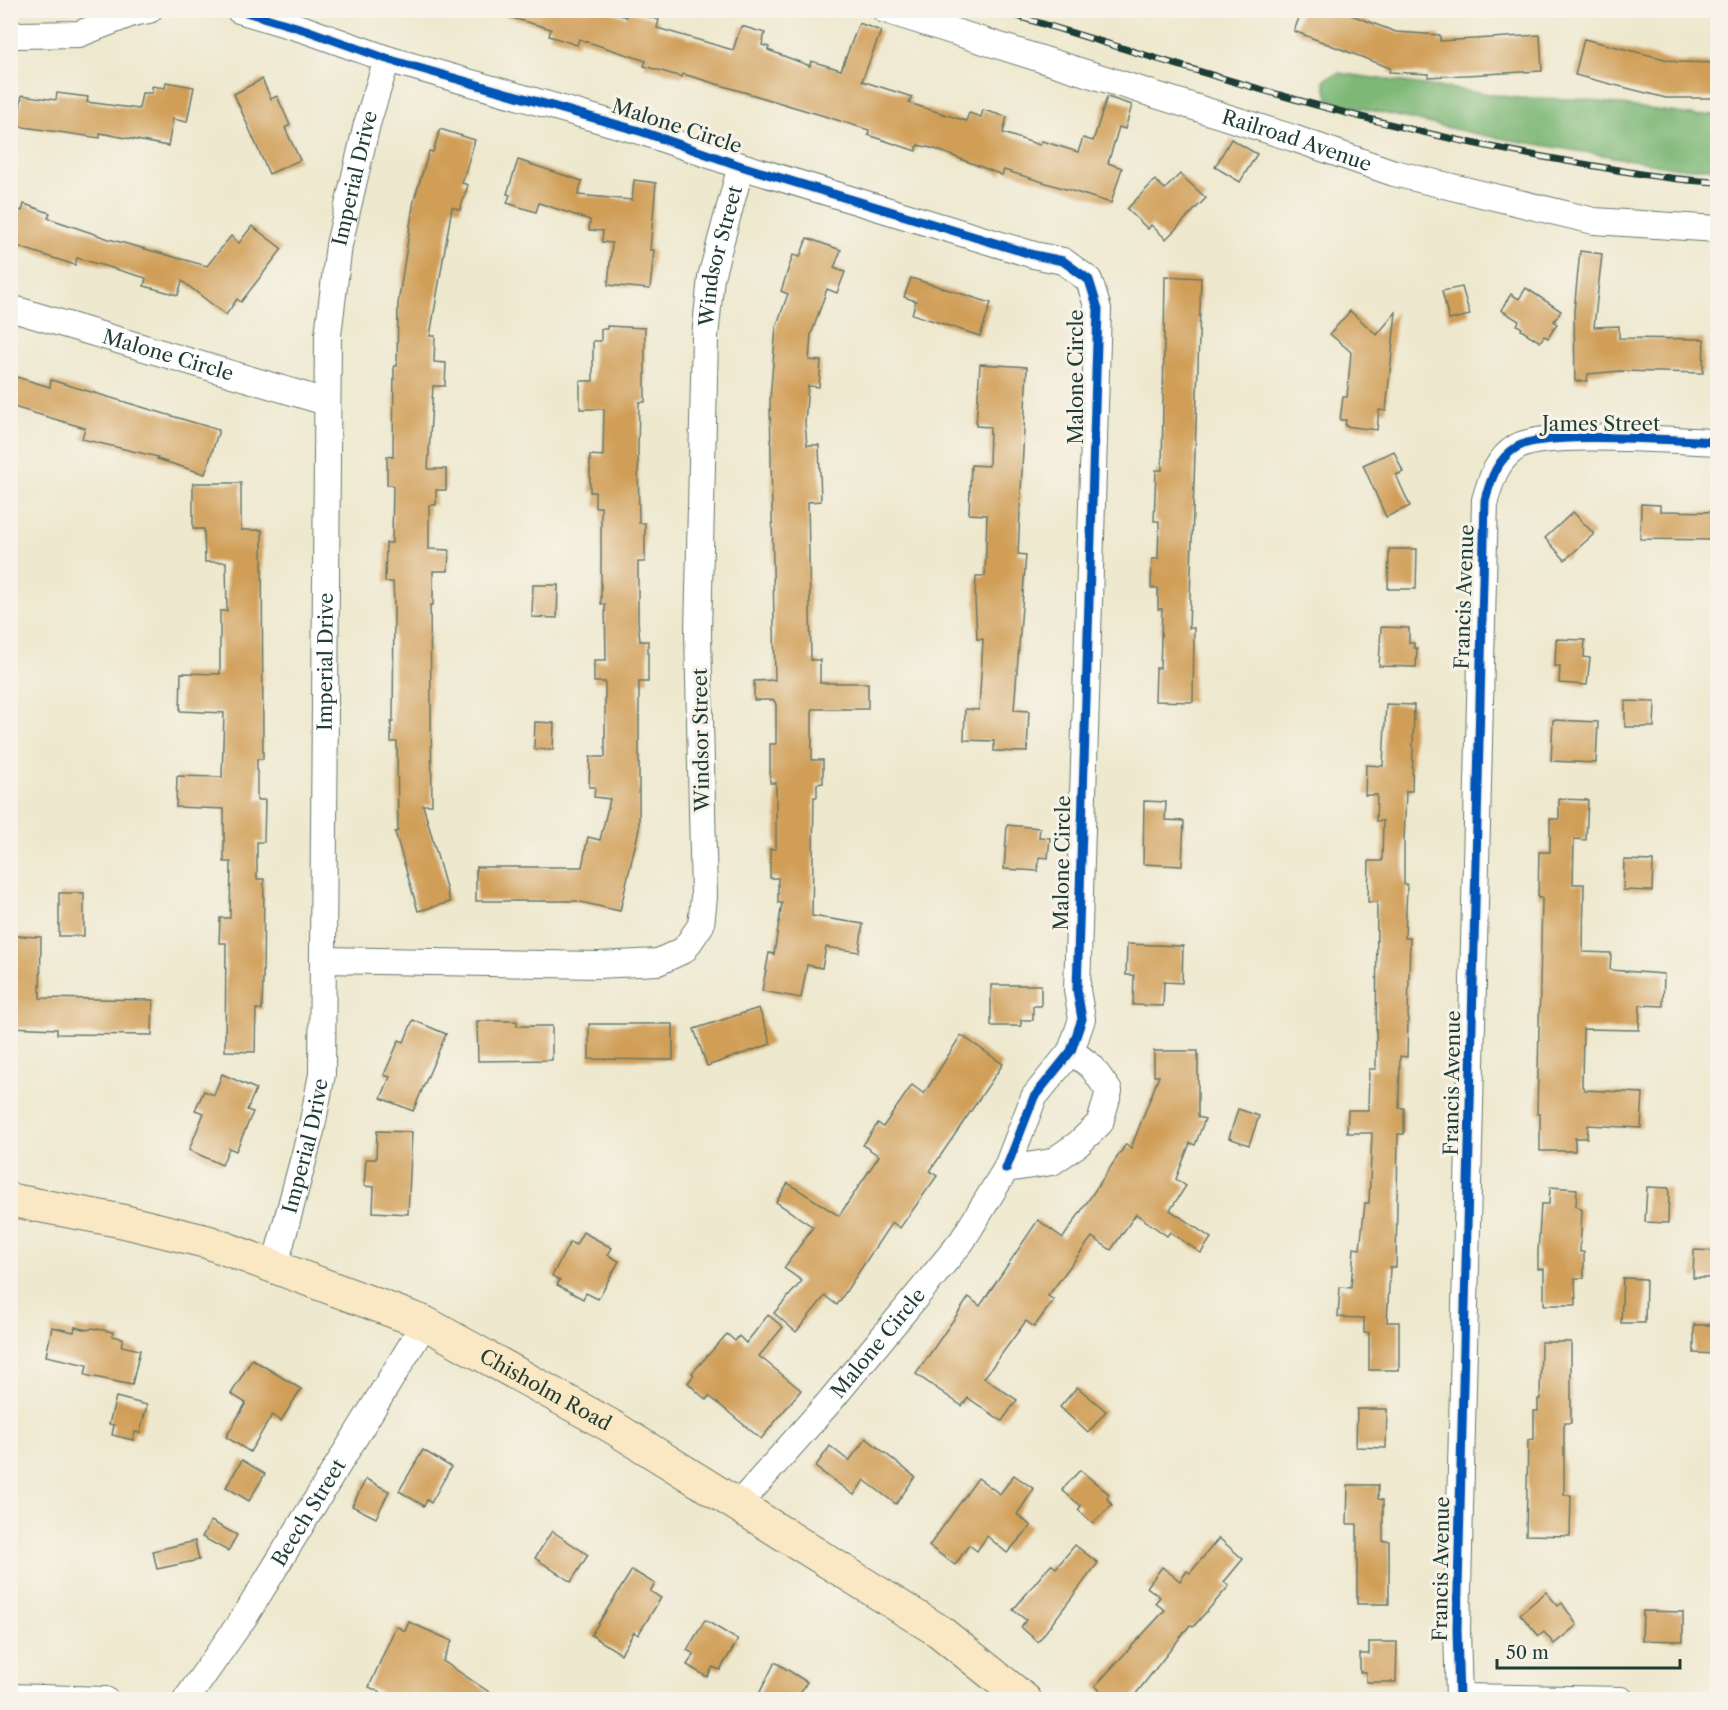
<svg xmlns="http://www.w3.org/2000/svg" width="1728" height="1710" font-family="'Libre Caslon Text',serif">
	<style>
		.forest { fill: #7eb877; stroke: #4e7a56; stroke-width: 1.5 }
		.building { fill: #d09e56 }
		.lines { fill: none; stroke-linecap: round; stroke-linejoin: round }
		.minor-casing { stroke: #67796a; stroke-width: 28 }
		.secondary-casing { stroke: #67796a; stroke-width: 35 }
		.minor { stroke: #fff; stroke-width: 26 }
		.secondary { stroke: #fae7c3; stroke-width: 33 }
		.rail-casing { stroke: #1f3d34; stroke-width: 7 }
		.rail { stroke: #f7f3e8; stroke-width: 4.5; stroke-dasharray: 14; stroke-linecap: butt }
		.cycleway-casing { stroke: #f7f3e8; stroke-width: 13 }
		.cycleway { stroke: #0057b8; stroke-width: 9 }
		.labels { text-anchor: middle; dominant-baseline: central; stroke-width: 6; stroke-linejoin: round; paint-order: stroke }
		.street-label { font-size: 20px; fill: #1f3d34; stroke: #f7f3e8 }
	</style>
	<rect width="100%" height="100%" fill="#f7f3e8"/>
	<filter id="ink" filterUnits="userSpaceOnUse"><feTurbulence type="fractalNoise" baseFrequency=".0167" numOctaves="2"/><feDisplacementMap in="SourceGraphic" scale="12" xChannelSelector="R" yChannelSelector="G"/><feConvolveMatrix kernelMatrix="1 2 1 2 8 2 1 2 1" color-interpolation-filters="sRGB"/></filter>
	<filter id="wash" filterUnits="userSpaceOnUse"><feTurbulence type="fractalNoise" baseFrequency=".008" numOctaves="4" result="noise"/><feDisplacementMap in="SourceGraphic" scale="24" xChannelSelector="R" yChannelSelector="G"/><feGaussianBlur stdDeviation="1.35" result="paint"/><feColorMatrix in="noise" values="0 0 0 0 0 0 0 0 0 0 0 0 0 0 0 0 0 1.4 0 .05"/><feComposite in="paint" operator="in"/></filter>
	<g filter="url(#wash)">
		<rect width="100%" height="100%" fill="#eee8ce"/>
		<!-- forest -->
		<polygon class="forest" points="1338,73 1518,98 1581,99 1698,116 1717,114 1717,168 1680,168 1481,135 1343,104 1328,98 1324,80"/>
		<g id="blocks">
			<!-- building -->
			<g class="building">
				<polygon points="506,10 606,10 626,17 628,11 659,20 657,28 733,50 741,26 765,33 762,45 769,47 768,50 810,66 811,61 841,70 859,23 881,31 862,81 912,97 909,103 966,121 969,113 981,117 983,110 1007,117 1003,133 1040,145 1042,141 1078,152 1083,138 1093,141 1107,97 1132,105 1125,129 1119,127 1108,163 1122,168 1111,203 1004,170 1002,175 935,149 918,145 916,151 868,135 869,130 821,115 683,74 682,77 644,66 646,61 579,39 577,45 549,36 551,29 505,16"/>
				<polygon points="1302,10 1338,10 1396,32 1440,35 1440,41 1540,35 1542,71 1428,77 1429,74 1389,72 1390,68 1294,31"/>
				<polygon points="1584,39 1677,62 1718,63 1718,98 1666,98 1575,75"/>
				<polygon points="262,79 271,99 277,96 290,125 285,128 300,160 269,174 234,94"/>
				<polygon points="166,82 194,87 187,122 173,119 168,146 100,133 100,138 17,126 22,95 56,100 57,93 88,97 87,102 139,109 142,93 152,93 152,86 165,88"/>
				<polygon points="440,129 475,140 462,183 468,185 460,210 452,207 430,336 435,336 434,362 446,363 445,386 433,386 428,469 446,469 446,490 436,490 436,505 429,505 429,549 449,550 448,571 433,571 433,605 430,605 432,805 423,805 450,902 418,911 395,832 398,831 397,742 391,742 391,722 393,722 394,604 393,582 385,582 386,543 392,543 393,485 387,485 387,456 393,457 394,366 397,366 398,304 414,200 429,151 433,152"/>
				<polygon points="1231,139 1257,154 1240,182 1215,167"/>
				<polygon points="518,160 582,181 578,195 632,200 634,180 656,183 650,250 654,250 650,289 608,285 612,243 602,242 603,231 589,230 590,220 539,203 536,212 507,203 510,195 507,194"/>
				<polygon points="1180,174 1206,198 1166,239 1151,225 1148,229 1127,209 1155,180 1165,189"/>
				<polygon points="24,204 50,213 48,218 109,239 207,266 231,236 239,243 252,226 282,249 241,302 237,299 226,315 182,281 178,295 144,286 146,278 77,258 75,265 10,244 10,207 22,211"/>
				<polygon points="807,238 841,250 834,268 845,272 837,293 827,289 811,335 809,360 821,361 819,387 808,386 805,423 807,445 819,445 821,501 808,502 811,660 820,660 820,683 868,683 868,709 812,709 812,760 823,760 823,783 817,784 817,797 814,797 812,916 863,924 859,952 826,947 822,968 807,965 801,998 762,991 769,953 774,954 782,903 778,903 778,878 770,878 770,849 776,849 776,783 770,783 770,744 776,744 776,705 774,700 754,700 754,681 775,680 770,399 776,327 788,294 781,291 793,255 800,257"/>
				<polygon points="1580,251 1602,254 1594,327 1619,326 1619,338 1704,339 1703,373 1620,371 1588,374 1587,381 1575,381 1574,311"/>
				<polygon points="1165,276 1201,278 1189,628 1194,628 1193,702 1155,701 1156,668 1160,668 1162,609 1158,609 1158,588 1151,588 1152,559 1158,559 1159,521 1154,521 1156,470 1162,470"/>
				<polygon points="911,278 991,303 980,336 912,314 916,301 904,297"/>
				<polygon points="1462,287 1470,315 1449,320 1442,291"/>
				<polygon points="1526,288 1561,311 1554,321 1557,324 1548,338 1544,336 1540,342 1521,330 1522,328 1517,325 1519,321 1501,310 1511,294 1519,299"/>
				<polygon points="1350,311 1377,335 1396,312 1386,411 1379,410 1377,430 1345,426 1346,420 1340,420 1343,397 1347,397 1351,352 1330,334"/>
				<polygon points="607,326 645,328 645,402 639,402 638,450 639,523 645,523 645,562 638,562 638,621 640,641 648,641 648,682 639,682 639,829 620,911 576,901 476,901 476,867 582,867 588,837 600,840 610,799 594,797 595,787 589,787 590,757 605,757 605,682 594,682 594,660 606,660 605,604 601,604 601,507 595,507 595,492 590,492 590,455 603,456 604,409 580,409 580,381 593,381 593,341 601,341 601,329 607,329"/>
				<polygon points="980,364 1027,367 1018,554 1026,555 1014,710 1029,711 1027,752 994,751 994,741 964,740 965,709 979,710 983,639 977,639 975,598 976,576 985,576 987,515 969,514 971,465 989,466 990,427 976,426"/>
				<polygon points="10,375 50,387 51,380 219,430 205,474 157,459 158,457 82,439 85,428 10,406"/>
				<polygon points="1394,451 1403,472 1396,475 1410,506 1386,517 1363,465"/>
				<polygon points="193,483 241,483 241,530 262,530 263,759 257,759 257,800 265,800 264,842 257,842 257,879 264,879 263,979 262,1010 256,1009 255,1052 225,1051 226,943 219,943 220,918 230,918 231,862 224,862 224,809 176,807 177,776 222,777 224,713 180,711 181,673 220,674 220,611 227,611 226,562 205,562 204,529 193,529"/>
				<polygon points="1641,504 1660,505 1660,511 1718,512 1718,540 1640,539"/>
				<polygon points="1573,512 1594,534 1565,560 1545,538"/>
				<polygon points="1389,549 1417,549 1416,589 1388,589"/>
				<polygon points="533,585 558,585 557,618 532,617"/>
				<polygon points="1381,627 1409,628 1409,643 1414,643 1414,648 1417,648 1416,667 1379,666"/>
				<polygon points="1556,639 1585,640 1584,657 1590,658 1587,685 1559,683 1560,666 1555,666"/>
				<polygon points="1625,701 1655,702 1654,727 1625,727"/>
				<polygon points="1386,704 1414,705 1412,791 1406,791 1404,840 1404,884 1407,884 1405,938 1410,938 1407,1057 1400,1056 1399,1108 1404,1108 1404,1134 1398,1134 1396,1267 1390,1267 1387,1322 1399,1322 1399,1370 1369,1370 1369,1333 1364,1333 1364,1318 1338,1317 1340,1287 1351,1288 1354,1248 1360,1249 1365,1203 1369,1203 1372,1133 1347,1133 1348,1110 1368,1110 1369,1069 1376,1069 1377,902 1368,902 1369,861 1382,861 1383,821 1376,821 1377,795 1365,795 1366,765 1383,766"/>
				<polygon points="1553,720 1598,722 1596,763 1551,761"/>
				<polygon points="535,722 554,723 553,750 534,749"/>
				<polygon points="1559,799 1588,800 1586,840 1574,839 1573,884 1584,884 1583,952 1611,953 1610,970 1664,974 1663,1006 1640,1005 1639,1030 1583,1029 1582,1086 1585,1090 1643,1093 1641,1128 1588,1125 1587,1138 1575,1138 1575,1151 1540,1151 1540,1114 1537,1114 1542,898 1538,898 1539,852 1550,852 1550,819 1559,819"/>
				<polygon points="1144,801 1166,802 1165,820 1184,821 1182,866 1143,864"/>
				<polygon points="1007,825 1040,828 1039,837 1050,838 1048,858 1039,857 1038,871 1004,869"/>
				<polygon points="1624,860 1653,861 1652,891 1623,890"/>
				<rect x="59" y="893" width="25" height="43"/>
				<polygon points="15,936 41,937 40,998 153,1000 152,1035 57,1034 57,1029 10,1027 10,982 14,982"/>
				<polygon points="1127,944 1183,946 1182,983 1164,982 1163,1006 1133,1005 1134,975 1126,975"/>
				<polygon points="991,985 1041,985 1041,1006 1033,1006 1033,1020 1021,1020 1021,1026 991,1026"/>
				<polygon points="759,1008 771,1044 707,1066 694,1029"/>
				<polygon points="413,1020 446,1034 413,1111 381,1098 390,1077 384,1075 399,1040 404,1042"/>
				<polygon points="477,1021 517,1021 517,1026 552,1026 552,1060 478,1061"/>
				<polygon points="589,1024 673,1024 673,1060 589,1059"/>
				<polygon points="961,1035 1003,1064 930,1171 937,1176 900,1228 892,1222 837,1305 825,1296 796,1332 774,1313 802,1281 784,1268 813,1227 776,1202 788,1183 839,1216 879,1156 863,1145 878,1123 883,1127 912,1085 924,1094"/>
				<polygon points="1154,1051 1198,1051 1198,1117 1205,1119 1195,1145 1190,1143 1176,1179 1186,1186 1170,1210 1211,1238 1201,1253 1170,1232 1167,1236 1136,1214 1111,1250 1092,1237 1048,1296 1054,1300 1034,1327 1026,1321 984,1378 1017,1400 1002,1421 968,1398 962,1406 916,1374 969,1297 980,1306 1038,1220 1063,1238 1126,1144 1131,1148 1159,1076 1154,1076"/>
				<polygon points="222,1074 256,1089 247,1110 253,1112 236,1151 229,1148 222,1165 189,1150 204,1113 195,1110 204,1091 214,1095"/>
				<polygon points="1238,1109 1259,1116 1249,1145 1229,1138"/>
				<polygon points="377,1131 412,1132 408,1214 373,1212 374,1187 364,1186 366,1159 376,1159"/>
				<polygon points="1550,1187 1577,1189 1576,1206 1582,1210 1580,1252 1584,1252 1584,1278 1575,1278 1576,1305 1544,1305 1544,1269 1538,1269 1538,1252 1541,1204 1549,1204"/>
				<polygon points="1647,1187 1669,1188 1668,1223 1645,1222"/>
				<polygon points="583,1232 612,1248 608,1255 619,1261 598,1299 586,1293 583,1299 557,1285 560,1280 552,1276 570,1242 576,1245"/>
				<polygon points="1694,1250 1718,1251 1718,1278 1693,1278"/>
				<polygon points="1623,1278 1646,1279 1645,1323 1621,1323"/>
				<polygon points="768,1315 783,1327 759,1356 801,1390 761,1439 709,1396 706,1400 688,1383 694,1375 692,1373 727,1334 735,1341 739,1336 746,1343"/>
				<polygon points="1694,1325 1718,1325 1718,1354 1694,1353"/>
				<polygon points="52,1327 74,1332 75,1327 88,1330 92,1328 113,1332 112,1336 123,1338 121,1346 140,1350 132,1385 85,1375 87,1365 46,1356"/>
				<polygon points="1541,1342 1571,1342 1571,1423 1564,1423 1564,1495 1571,1495 1570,1536 1526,1535 1528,1440 1534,1439 1534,1411 1538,1411 1538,1399 1540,1399"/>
				<polygon points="252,1359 301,1389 281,1421 272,1415 250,1452 226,1437 246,1403 231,1394"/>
				<polygon points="1077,1387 1106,1411 1088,1433 1060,1407"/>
				<polygon points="116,1397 147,1405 140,1433 135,1432 133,1440 112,1435 114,1425 109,1424"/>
				<polygon points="1357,1409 1387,1409 1386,1448 1356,1447"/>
				<polygon points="866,1438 915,1477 896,1504 864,1480 854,1495 815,1467 830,1446 849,1461"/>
				<polygon points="423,1450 451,1467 431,1503 427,1500 424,1506 399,1491"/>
				<polygon points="242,1460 265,1474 249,1501 226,1487"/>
				<polygon points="1080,1470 1109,1494 1107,1498 1112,1505 1093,1523 1078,1510 1081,1506 1062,1490"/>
				<polygon points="1014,1475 1034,1489 1017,1514 1031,1526 1007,1553 987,1536 977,1551 969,1545 955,1565 929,1546 978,1478 1000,1494"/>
				<polygon points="366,1479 389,1491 376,1518 352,1506"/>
				<polygon points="1348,1485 1378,1485 1378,1499 1383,1500 1383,1541 1389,1541 1389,1604 1357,1604 1357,1524 1347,1524"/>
				<polygon points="211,1521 237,1535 228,1551 202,1537"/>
				<polygon points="552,1531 588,1555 571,1582 535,1558"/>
				<polygon points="1219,1538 1243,1559 1224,1582 1229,1586 1193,1627 1190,1625 1131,1700 1110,1700 1095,1686 1165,1610 1155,1603 1160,1597 1147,1587 1162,1567 1180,1581 1187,1571 1190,1573"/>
				<polygon points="195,1541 199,1560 157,1569 153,1551"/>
				<polygon points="1075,1545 1098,1563 1038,1642 1021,1627 1026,1620 1013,1610 1051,1564 1056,1568"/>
				<polygon points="632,1570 655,1584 650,1591 661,1598 638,1635 634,1632 621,1654 591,1635"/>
				<polygon points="1546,1592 1558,1606 1562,1603 1577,1625 1554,1644 1544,1632 1539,1636 1520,1614"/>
				<polygon points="1643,1611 1683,1612 1683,1641 1642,1640"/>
				<polygon points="705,1620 738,1640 720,1670 713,1667 707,1677 687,1665 694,1654 687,1650"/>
				<polygon points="409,1622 452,1641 443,1661 501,1700 396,1700 369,1687 396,1626 405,1631"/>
				<polygon points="1369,1642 1397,1642 1396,1682 1366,1682 1366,1672 1360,1672 1360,1654 1369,1654"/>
				<polygon points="775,1662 807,1682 796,1700 756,1700"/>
			</g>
		</g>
	</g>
	<g filter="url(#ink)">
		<use href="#blocks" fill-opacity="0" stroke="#67796a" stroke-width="1.5"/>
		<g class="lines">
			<defs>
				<g id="minor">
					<polyline points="239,10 306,30 387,59 643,132 741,166 1034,255 1063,261 1089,280 1098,309 1077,990 1082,1019 1071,1051 1034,1097 1006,1169"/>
					<path id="s1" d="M885,10L1293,138L1394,173L1594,221L1718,229"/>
					<polyline points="10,33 18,35 79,34 133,13 149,10"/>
					<path id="s2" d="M10,308L326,402"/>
					<path id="s3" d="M323,960L598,965L658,962L684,950L701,925L704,897L698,633L705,337L711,277L741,166"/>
					<path id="s4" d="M275,1265L311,1131L322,1074L328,335L339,245L367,124L387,59"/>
					<path id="s5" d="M738,1505L831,1400L962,1241L1006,1169L1052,1162L1078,1144L1100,1123L1109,1091L1092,1067L1071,1051"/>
					<polyline points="10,1697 105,1700"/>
					<polyline points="1459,1697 1621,1700"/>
					<path id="s6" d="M186,1700L247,1613L425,1323"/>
					<path d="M1459,1700L1457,1629L1485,500C1491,479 1497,459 1517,447C1545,430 1678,441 1718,442"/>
				</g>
				<g id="secondary">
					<path id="s7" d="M10,1200L122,1221L208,1242L425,1323L611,1426L939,1631L1025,1700"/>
				</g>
			</defs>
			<!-- minor casing -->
			<use href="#minor" class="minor-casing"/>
			<!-- secondary casing -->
			<use href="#secondary" class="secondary-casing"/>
			<!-- minor -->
			<use href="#minor" class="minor"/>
			<!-- secondary -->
			<use href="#secondary" class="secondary"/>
			<defs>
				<path id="rail" d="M997,10C1183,66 1368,128 1561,160C1613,169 1665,180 1718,182"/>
			</defs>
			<!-- rail casing -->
			<use href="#rail" class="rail-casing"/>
			<!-- rail -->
			<use href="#rail" class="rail"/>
			<defs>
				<g id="cycleway">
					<polyline points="239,10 306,30 387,59 643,132 741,166 1034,255 1063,261 1089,280 1098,309 1077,990 1082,1019 1071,1051 1034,1097 1006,1169"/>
					<path d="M1459,1700L1457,1629L1485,500C1491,479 1497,459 1517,447C1545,430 1678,441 1718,442"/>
				</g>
			</defs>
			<!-- cycleway casing -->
			<use href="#cycleway" class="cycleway-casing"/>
			<!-- cycleway -->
			<use href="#cycleway" class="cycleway"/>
		</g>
	</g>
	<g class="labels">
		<!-- street labels -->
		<g class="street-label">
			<text transform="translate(677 126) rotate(18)">Malone Circle</text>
			<text stroke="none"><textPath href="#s1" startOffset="432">Railroad Avenue</textPath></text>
			<text stroke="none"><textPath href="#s4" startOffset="1095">Imperial Drive</textPath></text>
			<text stroke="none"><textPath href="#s3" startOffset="1065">Windsor Street</textPath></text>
			<text stroke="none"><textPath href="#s2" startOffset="165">Malone Circle</textPath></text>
			<text transform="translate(1076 377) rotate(-90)">Malone Circle</text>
			<text x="1601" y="424">James Street</text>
			<text transform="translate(1464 597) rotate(-88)">Francis Avenue</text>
			<text stroke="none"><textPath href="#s4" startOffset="609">Imperial Drive</textPath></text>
			<text transform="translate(701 740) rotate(-91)">Windsor Street</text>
			<text transform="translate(1062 863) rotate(-89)">Malone Circle</text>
			<text transform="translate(1452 1083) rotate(-89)">Francis Avenue</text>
			<text stroke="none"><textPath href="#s4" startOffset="123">Imperial Drive</textPath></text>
			<text stroke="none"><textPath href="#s5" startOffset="214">Malone Circle</textPath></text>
			<text stroke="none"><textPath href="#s7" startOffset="572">Chisholm Road</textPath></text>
			<text stroke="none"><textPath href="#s6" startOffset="224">Beech Street</textPath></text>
			<text transform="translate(1441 1569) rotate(-89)">Francis Avenue</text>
		</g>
	</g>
	<!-- margin -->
	<rect width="1728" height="1710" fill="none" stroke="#f7f3e8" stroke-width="36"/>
	<!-- scale -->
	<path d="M1497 1659v9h183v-9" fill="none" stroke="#1f3d34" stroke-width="3"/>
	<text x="1506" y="1659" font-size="18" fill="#1f3d34" stroke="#f7f3e8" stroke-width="4.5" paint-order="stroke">50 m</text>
</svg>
